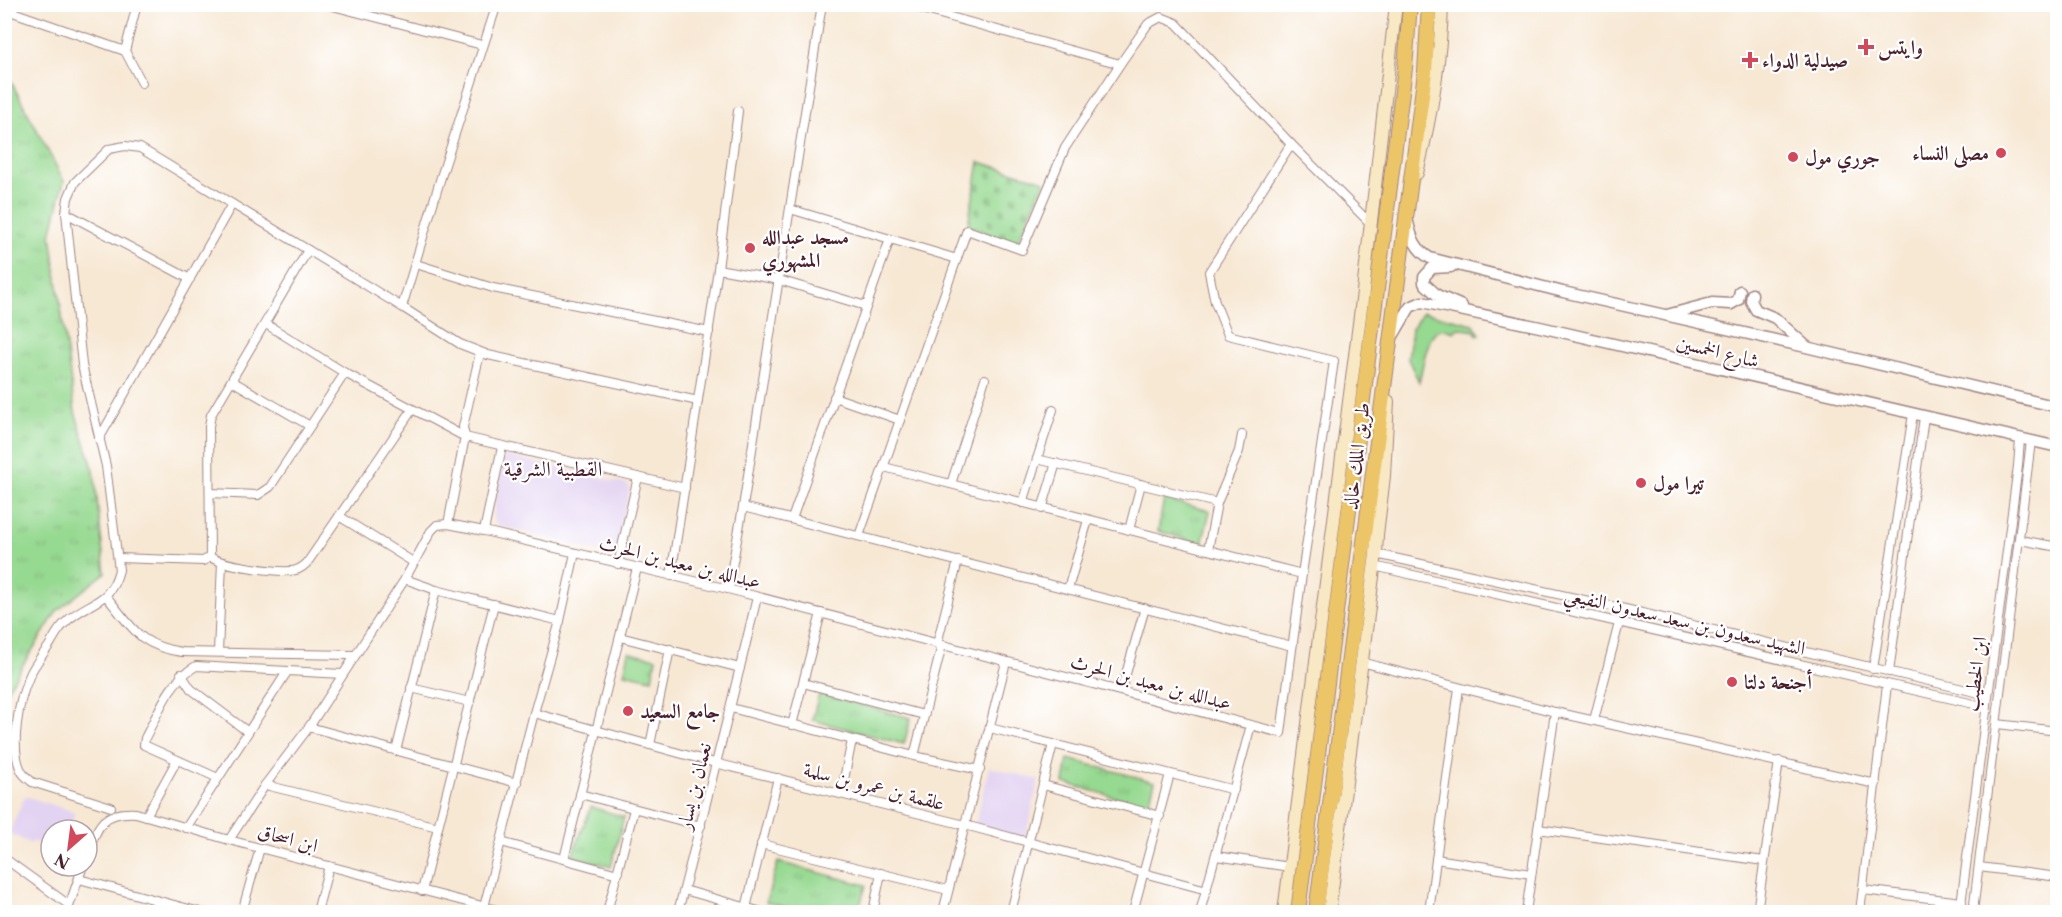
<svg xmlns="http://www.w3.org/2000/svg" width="2062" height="917" font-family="'Libre Caslon Text',Amiri,serif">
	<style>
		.built { fill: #e3d3f2 }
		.green { fill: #96d991; stroke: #707c5e; stroke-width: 1.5 }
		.cemetery { fill: url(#cemetery-stones); stroke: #707c5e; stroke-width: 1.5 }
		.park { fill: url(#park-tufts); stroke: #707c5e; stroke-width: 1.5 }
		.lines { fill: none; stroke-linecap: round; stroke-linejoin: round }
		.minor-casing { stroke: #a08480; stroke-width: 10 }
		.tertiary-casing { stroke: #a08480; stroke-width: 13 }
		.secondary-casing { stroke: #a08480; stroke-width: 14 }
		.primary-casing { stroke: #a08480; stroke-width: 16 }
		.minor { stroke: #fff; stroke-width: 8 }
		.tertiary { stroke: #fff; stroke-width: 10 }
		.secondary { stroke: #f8e8c3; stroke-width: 12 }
		.primary { stroke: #edc569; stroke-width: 14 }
		.poi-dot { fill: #d1495b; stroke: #fff; stroke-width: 2 }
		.labels { text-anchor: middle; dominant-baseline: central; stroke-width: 4.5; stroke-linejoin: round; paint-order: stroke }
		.poi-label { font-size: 20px; font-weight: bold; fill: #4a1f2b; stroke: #fff; text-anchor: start }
		.street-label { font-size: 20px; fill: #4a1f2b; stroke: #fff }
		.neighbourhood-label { font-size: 21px; fill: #4a1f2b; stroke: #fff }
	</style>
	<defs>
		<pattern id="cemetery-stones" width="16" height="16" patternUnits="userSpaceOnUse" patternTransform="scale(1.5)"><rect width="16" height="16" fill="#96d991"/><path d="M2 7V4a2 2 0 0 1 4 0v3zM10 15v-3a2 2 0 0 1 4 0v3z" fill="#83ba7d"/></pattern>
		<pattern id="park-tufts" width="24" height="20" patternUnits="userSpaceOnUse" patternTransform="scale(1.5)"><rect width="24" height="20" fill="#96d991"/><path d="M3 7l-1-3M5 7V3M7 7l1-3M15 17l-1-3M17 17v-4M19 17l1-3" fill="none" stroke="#83ba7d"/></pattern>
	</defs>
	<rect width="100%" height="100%" fill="#fff"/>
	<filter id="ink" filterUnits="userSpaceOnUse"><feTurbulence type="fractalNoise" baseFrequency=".0167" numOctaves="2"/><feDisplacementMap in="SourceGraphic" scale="12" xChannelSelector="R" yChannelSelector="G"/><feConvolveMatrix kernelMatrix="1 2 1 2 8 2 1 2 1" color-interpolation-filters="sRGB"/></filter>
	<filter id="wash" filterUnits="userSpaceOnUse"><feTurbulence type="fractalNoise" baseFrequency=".008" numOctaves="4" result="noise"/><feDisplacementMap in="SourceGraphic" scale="24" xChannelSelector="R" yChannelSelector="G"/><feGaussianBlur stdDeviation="1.35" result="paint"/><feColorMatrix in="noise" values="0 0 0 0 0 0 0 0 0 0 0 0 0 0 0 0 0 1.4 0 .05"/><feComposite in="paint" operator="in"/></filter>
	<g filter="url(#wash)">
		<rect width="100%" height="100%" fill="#f7e8d4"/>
		<!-- built -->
		<g class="built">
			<polygon points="507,456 627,484 630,489 615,552 611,555 497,525 493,518 503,459"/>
			<polygon points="989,767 1039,780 1025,838 975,825"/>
			<polygon points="25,796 75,812 69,830 51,830 51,849 33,841 31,844 9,833"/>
		</g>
		<!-- green -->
		<path class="green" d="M1423,312L1473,324L1480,334L1477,335L1475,331L1458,328L1454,332C1450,331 1444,328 1440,329C1427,333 1422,370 1419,382L1408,359L1412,328Z"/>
		<!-- cemetery -->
		<polygon class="cemetery" points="979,162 1045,181 1016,245 968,225"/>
		<!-- park -->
		<g class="park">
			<polygon points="5,70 64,181 51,235 75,412 94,471 105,573 57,611 7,690 5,709"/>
			<polygon points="1164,499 1210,511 1202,544 1158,531"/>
			<polygon points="629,652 656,658 652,679 624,673"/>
			<polygon points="819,694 911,718 904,744 812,720"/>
			<polygon points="1068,759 1155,782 1148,806 1064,783"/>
			<polygon points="591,807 624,817 611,867 572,856"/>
			<polygon points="778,862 866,885 858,912 804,912 766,902"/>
		</g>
	</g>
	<g filter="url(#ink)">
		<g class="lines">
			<defs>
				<g id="minor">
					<polyline points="325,4 482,45"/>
					<polyline points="904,4 1120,64"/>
					<polyline points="4,9 125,51 137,4"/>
					<polyline points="125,51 142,83"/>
					<polyline points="790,209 957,259"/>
					<polyline points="66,213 190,279"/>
					<polyline points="416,264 493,288 709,332"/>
					<polyline points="718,269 779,280 866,306"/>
					<polyline points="402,307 441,177 497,4"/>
					<polyline points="266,324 345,373 465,437 685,488"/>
					<polyline points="232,381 310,426"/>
					<polyline points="834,397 900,420"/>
					<polyline points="1053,410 1037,459 1217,503"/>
					<polyline points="99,439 232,204"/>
					<polyline points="884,467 1302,574"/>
					<polyline points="951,484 985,379"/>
					<polyline points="210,493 258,495 270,487 345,373"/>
					<polyline points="1023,503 1037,459"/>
					<polyline points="743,507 1292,646"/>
					<polyline points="1042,509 1056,463"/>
					<polyline points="339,516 413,562"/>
					<polyline points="792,519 890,239"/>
					<polyline points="448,524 465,437 463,427 480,353"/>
					<polyline points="1129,530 1141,484"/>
					<polyline points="484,531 502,447"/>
					<polyline points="859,536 967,230 1022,250 1065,148 1120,64 1148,24 1161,17 1176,23 1291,144"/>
					<polyline points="2020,540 2058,547"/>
					<polyline points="1208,550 1217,503 1239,451 1242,435"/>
					<polyline points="1376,554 1625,609 1988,695"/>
					<polyline points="210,557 209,426 211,415 308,250"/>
					<path d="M118,558L203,561L210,557C222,565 275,572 290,571C297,571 302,568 307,563L412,410"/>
					<polyline points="618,564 638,477"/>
					<polyline points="1374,566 1987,707"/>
					<polyline points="671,576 718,269 738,111"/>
					<polyline points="405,579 436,590 560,621"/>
					<polyline points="728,589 743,507 822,4"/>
					<polyline points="1068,589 1088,520"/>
					<path d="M106,596C132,627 139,646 182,652L354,655"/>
					<polyline points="620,637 740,668"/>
					<polyline points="937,644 958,561"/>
					<polyline points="218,652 222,563"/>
					<polyline points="1361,662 1555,712 1876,784"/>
					<polyline points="1873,669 1913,414"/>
					<polyline points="1889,672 1924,417"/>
					<polyline points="181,674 191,689 248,732"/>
					<polyline points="803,683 924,715"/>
					<polyline points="411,688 470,702"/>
					<polyline points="1121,691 1145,608"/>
					<polyline points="731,708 914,756 980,770"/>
					<polyline points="534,713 715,763 965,825 1207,890"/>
					<polyline points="1594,720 1619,623"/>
					<polyline points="1997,724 2058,731"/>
					<polyline points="792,725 821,613"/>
					<polyline points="309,727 517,783"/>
					<polyline points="990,728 1234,790"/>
					<polyline points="650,745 670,649"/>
					<polyline points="396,751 436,590"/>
					<polyline points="914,756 942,645"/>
					<path d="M218,778L144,745L145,738C160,710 168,682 196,666L342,674"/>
					<polyline points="265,785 438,827"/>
					<polyline points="1043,785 1160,816"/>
					<polyline points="580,794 701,826"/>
					<polyline points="841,794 852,740"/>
					<path d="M111,807L32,782C29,779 24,776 22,772C9,750 19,699 29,677C33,666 42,656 49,646C54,638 58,629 65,623C86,601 110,606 119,570L106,466L82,365L66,213L68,198L75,182L109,149L125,146L140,148L402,307L460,344L488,355L698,401"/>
					<polyline points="146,816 177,760"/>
					<polyline points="186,828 287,672"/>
					<polyline points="1538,829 1764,861"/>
					<polyline points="229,840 265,785 309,727 405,579 431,531 437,525 448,524 484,531 728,589 1281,733 1302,574 1334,361 1228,335 1215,302 1209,272 1291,144 1371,224"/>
					<polyline points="501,842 618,874"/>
					<polyline points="761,844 948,890"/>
					<path d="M87,856C98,826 101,811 136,813L229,840L505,912"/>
					<polyline points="1216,856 1290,867"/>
					<polyline points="4,858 69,905"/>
					<polyline points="564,859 637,568"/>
					<polyline points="1436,859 1531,874"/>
					<polyline points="1979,867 2058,877"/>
					<polyline points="79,879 200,912"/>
					<polyline points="684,890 762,912"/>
					<polyline points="1863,890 1962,902"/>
					<polyline points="422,891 494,604"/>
					<polyline points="484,907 534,713 560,621 575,553"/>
					<polyline points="746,908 778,778"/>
					<polyline points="4,911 8,912"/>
					<polyline points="67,912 83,866"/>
					<polyline points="154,912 157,901"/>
					<polyline points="242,912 260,848"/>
					<polyline points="317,912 329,866"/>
					<polyline points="607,912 634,809"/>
					<path d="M678,912C705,807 732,703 757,597"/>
					<polyline points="873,912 881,873"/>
					<polyline points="943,912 1006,662"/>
					<polyline points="1011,912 1053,744"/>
					<polyline points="1133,912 1170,774"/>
					<polyline points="1200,912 1251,725"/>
					<polyline points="1429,912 1459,688"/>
					<polyline points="1526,912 1555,712"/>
					<polyline points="1757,912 1779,761"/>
					<polyline points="1860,912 1887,685"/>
					<polyline points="1960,912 2018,466 2020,439"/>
					<polyline points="1973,912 2031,441"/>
				</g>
				<g id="tertiary">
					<path d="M1408,222C1411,237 1416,250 1430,258L1563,292L1806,347L2058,407"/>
					<polyline points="1451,267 1432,268 1424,277 1424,283 1437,295 1462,306"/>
					<polyline points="1752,294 1751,301 1756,310 1775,318 1806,346"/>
					<polyline points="1667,315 1712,303 1731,304 1738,300 1740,291"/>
					<polyline points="1393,336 1410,307 1422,302 1540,327 2058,447"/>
				</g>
				<g id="secondary">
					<path d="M1417,173C1431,117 1441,62 1442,4"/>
					<polyline points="1284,912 1362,300 1396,4"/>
					<polyline points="1329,912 1376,554 1377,535 1384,476 1388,401"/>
				</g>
				<g id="primary">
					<polyline points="1298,912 1405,68 1410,4"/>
					<polyline points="1316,912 1425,72 1429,4"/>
				</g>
			</defs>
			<!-- minor casing -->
			<use href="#minor" class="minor-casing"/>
			<!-- tertiary casing -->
			<use href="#tertiary" class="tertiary-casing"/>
			<!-- secondary casing -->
			<use href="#secondary" class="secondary-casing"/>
			<!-- primary casing -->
			<use href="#primary" class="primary-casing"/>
			<!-- minor -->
			<use href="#minor" class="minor"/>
			<!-- tertiary -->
			<use href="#tertiary" class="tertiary"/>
			<!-- secondary -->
			<use href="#secondary" class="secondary"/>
			<!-- primary -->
			<use href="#primary" class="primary"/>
		</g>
	</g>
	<!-- markers -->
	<g class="poi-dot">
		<path d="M1863 38h6v6h6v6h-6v6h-6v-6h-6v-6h6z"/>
		<path d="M1747 51h6v6h6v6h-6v6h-6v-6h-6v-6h6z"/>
		<circle cx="2001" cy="153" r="6"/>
		<circle cx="1793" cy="157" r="6"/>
		<circle cx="750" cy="248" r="6"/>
		<circle cx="1641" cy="483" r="6"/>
		<circle cx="1732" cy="682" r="6"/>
		<circle cx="628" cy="711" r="6"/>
	</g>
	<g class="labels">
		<!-- poi labels -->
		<g class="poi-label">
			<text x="1878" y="47">وايتس</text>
			<text x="1762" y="60">صيدلية الدواء</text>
			<text x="1989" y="153" text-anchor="end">مصلى النساء</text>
			<text x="1805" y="157">جوري مول</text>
			<text x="762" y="237">مسجد عبدالله<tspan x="762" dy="23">المشهوري</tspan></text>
			<text x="1653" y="483">تيرا مول</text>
			<text x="1744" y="682">أجنحة دلتا</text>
			<text x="640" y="711">جامع السعيد</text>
		</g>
		<!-- street labels -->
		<g class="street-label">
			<text transform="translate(1718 351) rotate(14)">شارع الخمسين</text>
			<text transform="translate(1356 456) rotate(-83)">طريق الملك خالد</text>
			<text transform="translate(680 562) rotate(14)">عبدالله بن معبد بن الحرث</text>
			<text transform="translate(1685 621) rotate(13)">الشهيد سعدون بن سعد سعدون النفيعي</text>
			<text transform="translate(1975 674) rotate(-83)">ابن الخطيب</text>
			<text transform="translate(1151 682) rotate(15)">عبدالله بن معبد بن الحرث</text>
			<text transform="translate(694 786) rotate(-76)">نعمان بن يسار</text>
			<text transform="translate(874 786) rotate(14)">علقمة بن عمرو بن سلمة</text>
			<text transform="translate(288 838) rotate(15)">ابن اسحاق</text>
		</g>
		<!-- neighbourhood labels -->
		<g class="neighbourhood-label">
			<text x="553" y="468">القطبية الشرقية</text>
		</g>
	</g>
	<!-- margin -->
	<rect width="2062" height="917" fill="none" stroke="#fff" stroke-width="24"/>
	<!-- north arrow -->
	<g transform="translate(69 848) rotate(208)"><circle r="28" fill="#ffffff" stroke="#b7a5aa" stroke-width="1.5"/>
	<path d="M0-4.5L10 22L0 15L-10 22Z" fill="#d1495b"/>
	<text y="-9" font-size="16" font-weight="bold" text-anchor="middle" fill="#4a1f2b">N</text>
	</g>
</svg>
